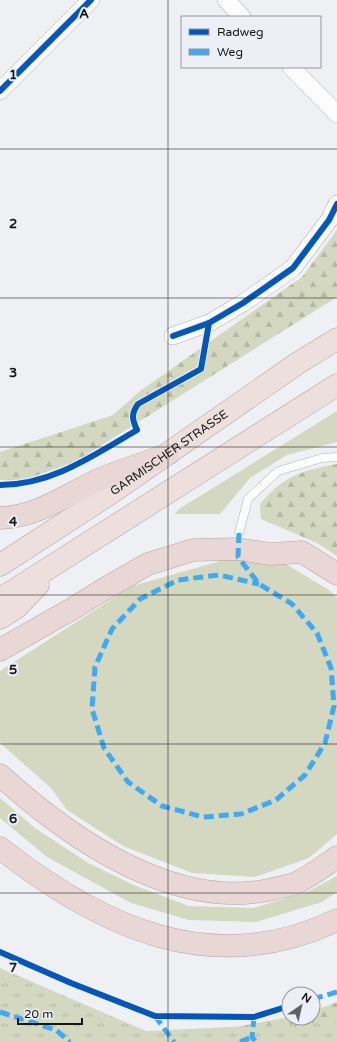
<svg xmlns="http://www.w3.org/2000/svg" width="337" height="1042" font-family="'Varela Round',sans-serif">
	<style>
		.grass { fill: #d5d8c0 }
		.forest { fill: url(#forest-firs) }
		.park { fill: url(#park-tufts) }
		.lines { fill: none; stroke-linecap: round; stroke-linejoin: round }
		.service-casing { stroke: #b2b4b6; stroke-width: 9 }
		.minor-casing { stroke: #b2b4b6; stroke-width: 18 }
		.trunk-casing { stroke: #b5a5a3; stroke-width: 23 }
		.motorway-casing { stroke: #b5a5a3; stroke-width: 23 }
		.service { stroke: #fdfdfd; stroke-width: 8 }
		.minor { stroke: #fdfdfd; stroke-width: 17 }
		.trunk { stroke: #ecdfde; stroke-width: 22 }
		.motorway { stroke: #e8d7d5; stroke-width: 22 }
		.quiet { stroke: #3fa9f5; stroke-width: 5; stroke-dasharray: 10 5; stroke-linecap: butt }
		.cycleway-casing { stroke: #edeff6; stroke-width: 8 }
		.cycleway { stroke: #0057b8; stroke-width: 6 }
		.grid { fill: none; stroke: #141517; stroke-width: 1; stroke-opacity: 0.55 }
		.labels { text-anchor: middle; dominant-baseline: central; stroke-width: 4; stroke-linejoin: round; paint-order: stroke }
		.street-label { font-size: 12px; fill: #141517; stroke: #edeff6 }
		.grid-label { font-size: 13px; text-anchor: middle; font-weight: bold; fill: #141517; stroke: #edeff6; stroke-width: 4; stroke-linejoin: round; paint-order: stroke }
	</style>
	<defs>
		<pattern id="forest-firs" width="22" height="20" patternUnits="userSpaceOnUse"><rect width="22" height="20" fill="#d5d8c0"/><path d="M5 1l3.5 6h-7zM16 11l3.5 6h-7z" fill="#b6b8a4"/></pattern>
		<pattern id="park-tufts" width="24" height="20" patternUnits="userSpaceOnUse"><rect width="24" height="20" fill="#d5d8c0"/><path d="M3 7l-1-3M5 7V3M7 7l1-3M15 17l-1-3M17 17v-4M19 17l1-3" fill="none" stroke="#b6b8a4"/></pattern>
	</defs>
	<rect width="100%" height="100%" fill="#eff0f4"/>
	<!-- grass -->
	<g class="grass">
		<polygon points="337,411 337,442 287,455 250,478 220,514 175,514 179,509"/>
		<polygon points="224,560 279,560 329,590 337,598 337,834 309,858 255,877 192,873 123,846 67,810 51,788 0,743 0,671 132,586"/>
		<polygon points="0,798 35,828 88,863 136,886 189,906 253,908 307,892 337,876 337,892 322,902 256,922 189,920 131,903 47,857 0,818"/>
	</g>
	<!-- forest -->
	<g class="forest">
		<polygon points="337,230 337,297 75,462 24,480 0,480 0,452 113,415 140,391 302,277"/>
		<path d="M337,464V556L317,543L261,519L260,504C285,475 301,471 337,464Z"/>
		<polygon points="337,1002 337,1042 187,1030 236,1027 289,1017 313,1018 313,1011"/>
	</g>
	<!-- park -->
	<polygon class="park" points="0,968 146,1031 337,1022 337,1042 0,1042"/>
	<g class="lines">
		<defs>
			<polyline id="service" points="239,533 248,499 278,471 322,458 337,457"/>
			<g id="minor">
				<polyline points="226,0 242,17"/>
				<polyline points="291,67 337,114"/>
				<polyline points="0,91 91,0"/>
				<polyline points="173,336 209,323 243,303 293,268 329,220 337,204"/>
			</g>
			<g id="trunk">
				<path id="s1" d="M0,565L108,495L298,363L337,339"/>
				<polyline points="0,599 337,385"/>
				<polyline points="0,618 17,607 38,585"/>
			</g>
			<g id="motorway">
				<path d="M0,518C35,517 63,497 94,482C117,471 144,464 168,454"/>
				<polyline points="0,650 72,609 106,588 148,564 193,550 238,549 270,554 302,552 337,574"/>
				<path d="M0,775C69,838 175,912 273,889C280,887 289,886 296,883C311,876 324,866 337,857"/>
				<path d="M0,848C101,927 212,980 337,920"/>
			</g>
		</defs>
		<!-- service casing -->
		<use href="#service" class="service-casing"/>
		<!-- minor casing -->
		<use href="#minor" class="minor-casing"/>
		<!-- trunk casing -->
		<use href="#trunk" class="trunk-casing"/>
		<!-- motorway casing -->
		<use href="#motorway" class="motorway-casing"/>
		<!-- service -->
		<use href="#service" class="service"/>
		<!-- minor -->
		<use href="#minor" class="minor"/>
		<!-- trunk -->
		<use href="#trunk" class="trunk"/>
		<!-- motorway -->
		<use href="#motorway" class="motorway"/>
		<!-- quiet -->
		<g class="quiet">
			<polyline points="239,533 238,557 259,584 292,604 317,633 331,668 334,706 325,743 305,775 276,800 241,814 203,817 162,806 128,782 104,748 92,709 95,667 112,629 140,599 178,580 219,575 259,584"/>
			<polyline points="313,999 337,992"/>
			<polyline points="0,1012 56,1030 70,1042"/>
			<polyline points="155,1016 174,1042"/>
			<polyline points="254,1017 252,1037 256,1042"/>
			<polyline points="240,1042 252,1037"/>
		</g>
		<defs>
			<g id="cycleway">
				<polyline points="0,91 91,0"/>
				<polyline points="173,336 209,323 243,303 293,268 329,220 337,204"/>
				<path d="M0,485C52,485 94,455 137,430C132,419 131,414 138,404L201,369L209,323"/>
				<polyline points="0,952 71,983 155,1016 254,1017 289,1006"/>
			</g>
		</defs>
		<!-- cycleway casing -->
		<use href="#cycleway" class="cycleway-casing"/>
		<!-- cycleway -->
		<use href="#cycleway" class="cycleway"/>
	</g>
	<!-- grid -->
	<path class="grid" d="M168,0V1042M0,149H337M0,298H337M0,447H337M0,595H337M0,744H337M0,893H337"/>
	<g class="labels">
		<!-- street labels -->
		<g class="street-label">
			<text stroke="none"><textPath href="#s1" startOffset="203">GARMISCHER STRASSE</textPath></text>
		</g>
	</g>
	<g class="grid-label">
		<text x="84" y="18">A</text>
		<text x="13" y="79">1</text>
		<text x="13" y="228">2</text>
		<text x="13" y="377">3</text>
		<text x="13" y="526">4</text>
		<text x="13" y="674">5</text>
		<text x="13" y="823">6</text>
		<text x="13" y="972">7</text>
	</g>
	<!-- legend -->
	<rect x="181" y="16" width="140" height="52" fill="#edeff6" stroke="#96989d"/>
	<rect x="189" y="29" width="20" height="6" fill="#0057b8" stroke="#96989d"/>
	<text x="217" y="36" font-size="12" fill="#141517">Radweg</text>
	<rect x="189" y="49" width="20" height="6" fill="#3fa9f5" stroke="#96989d"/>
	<text x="217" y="56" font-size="12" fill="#141517">Weg</text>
	<!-- north arrow -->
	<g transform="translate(301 1006) rotate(34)"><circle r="19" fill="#edeff6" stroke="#96989d"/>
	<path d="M0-3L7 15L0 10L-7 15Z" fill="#616264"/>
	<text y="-6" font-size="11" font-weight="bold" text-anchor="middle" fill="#141517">N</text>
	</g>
	<!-- scale -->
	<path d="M18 1018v6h64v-6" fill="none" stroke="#141517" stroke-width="2"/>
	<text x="24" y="1018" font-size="12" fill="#141517" stroke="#edeff6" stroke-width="3" paint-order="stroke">20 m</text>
</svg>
